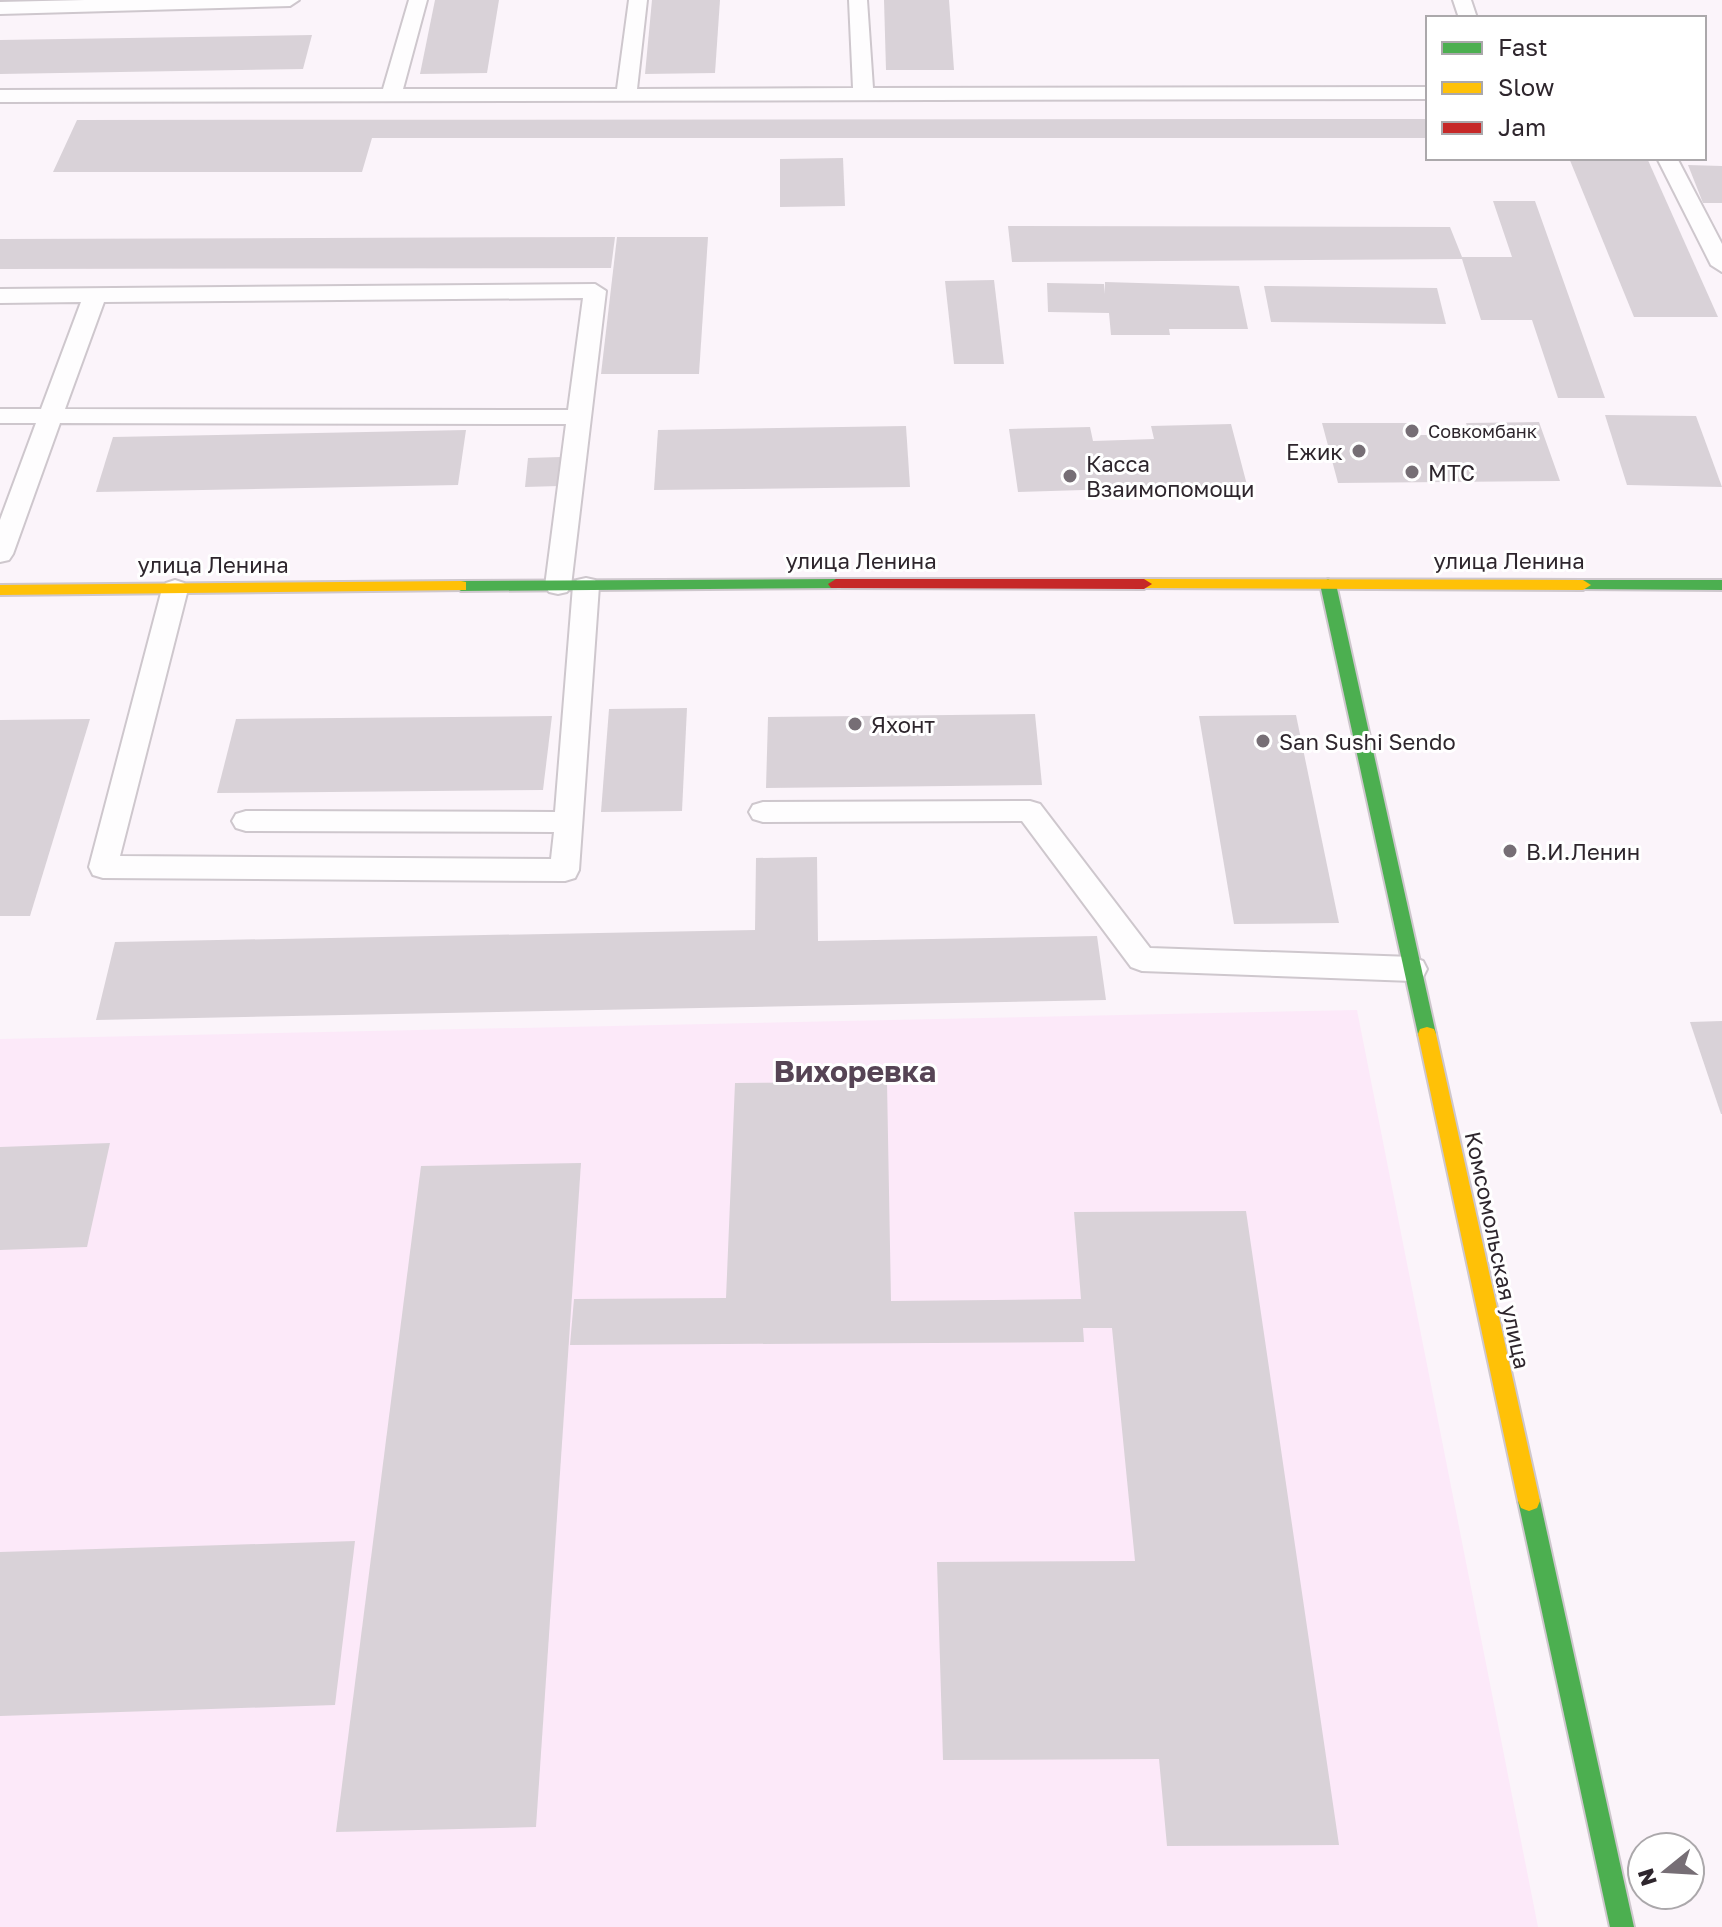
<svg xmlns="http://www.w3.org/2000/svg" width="1722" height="1927" font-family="'Golos Text',sans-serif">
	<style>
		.built { fill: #fce9f9 }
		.building { fill: #d9d2d8 }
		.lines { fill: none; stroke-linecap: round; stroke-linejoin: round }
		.lane-casing { stroke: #cec7cd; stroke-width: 4 }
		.fast-casing { stroke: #cec7cd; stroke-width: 4 }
		.slow-casing { stroke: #cec7cd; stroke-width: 4 }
		.jam-casing { stroke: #cec7cd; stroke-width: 4 }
		.lane { fill: #fefdfe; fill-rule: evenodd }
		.fast { fill: #4caf50; fill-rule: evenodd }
		.slow { fill: #ffc107; fill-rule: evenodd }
		.jam { fill: #c62828; fill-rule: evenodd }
		.poi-dot { fill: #766e75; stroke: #fff; stroke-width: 3 }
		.labels { text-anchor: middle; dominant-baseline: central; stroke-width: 6; stroke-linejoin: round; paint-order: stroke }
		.far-poi-label { font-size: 18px; fill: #2e262d; stroke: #fff; text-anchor: start }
		.poi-label { font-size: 22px; fill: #2e262d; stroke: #fff; text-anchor: start }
		.street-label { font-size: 22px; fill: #2e262d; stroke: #fff }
		.district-label { font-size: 30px; font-weight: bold; fill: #564455; stroke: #fff }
	</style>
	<rect width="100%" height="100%" fill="#fbf4fa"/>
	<!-- built -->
	<polygon class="built" points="1357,1010 1538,1927 0,1927 0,1039"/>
	<!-- building -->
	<g class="building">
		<polygon points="435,0 499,0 487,73 420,74"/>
		<polygon points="652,0 720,0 715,73 645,74"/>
		<polygon points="884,0 949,0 954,70 886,70"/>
		<polygon points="312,35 303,69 0,74 0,40"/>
		<polygon points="1428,119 1428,138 372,138 362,172 53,172 77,120"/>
		<polygon points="843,158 845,206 780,207 780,159"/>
		<polygon points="1569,158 1647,158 1718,317 1634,317"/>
		<polygon points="1688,165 1722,166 1722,203 1703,203"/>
		<polygon points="1493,201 1535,201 1605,398 1558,398 1532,320 1481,320 1462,259 1012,262 1008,226 1450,227 1462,257 1512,257"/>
		<polygon points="615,237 611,268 0,269 0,239"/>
		<polygon points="617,237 708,237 699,374 601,374"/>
		<polygon points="994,280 1004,364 954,364 945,281"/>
		<polygon points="1105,282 1239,286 1248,329 1169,329 1170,335 1111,335 1109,313 1048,312 1047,283 1104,284 1105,294"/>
		<polygon points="1264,286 1437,288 1446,324 1271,322"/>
		<polygon points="1605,415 1696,416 1722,487 1627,485"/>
		<polygon points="1539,422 1560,481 1338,483 1322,423 1408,423 1412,435 1470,435 1466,423"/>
		<polygon points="1231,424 1247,485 1018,492 1009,429 1090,427 1093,441 1154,439 1151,426"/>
		<polygon points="906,426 910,487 654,490 658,430"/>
		<polygon points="466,430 458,485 96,492 113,437"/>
		<polygon points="561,457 559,486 525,487 528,458"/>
		<polygon points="687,708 682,811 601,812 609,709"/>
		<polygon points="1035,714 1042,785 766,788 768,717"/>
		<polygon points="1296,715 1339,923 1234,924 1199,716"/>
		<polygon points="552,716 543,790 217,793 236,719"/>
		<polygon points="90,719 30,916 0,916 0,720"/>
		<polygon points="817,857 818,941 1097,936 1106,1000 96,1020 115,942 755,930 756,858"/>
		<polygon points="1722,1021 1722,1114 1721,1114 1690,1022"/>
		<polygon points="887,1082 891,1301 1081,1299 1074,1212 1246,1211 1339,1845 1167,1846 1159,1759 943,1760 937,1562 1135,1561 1112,1328 1083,1328 1084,1342 570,1345 574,1299 726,1298 735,1083"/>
		<polygon points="110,1143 87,1247 0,1250 0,1147"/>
		<polygon points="581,1163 536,1827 336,1832 421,1166"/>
		<polygon points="355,1541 335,1705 0,1716 0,1552"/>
	</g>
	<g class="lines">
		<defs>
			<g id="lane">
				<polygon points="85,0 299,0 290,6 0,14 0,2"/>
				<polygon points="409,0 427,0 403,89 617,89 629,0 647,0 637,89 853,88 849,0 867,0 873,88 1428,87 1428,99 0,102 0,90 383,89"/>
				<polygon points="1453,0 1471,0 1477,18 1459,18"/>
				<polygon points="1657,158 1677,158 1722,244 1722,272 1711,265"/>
				<path d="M595,284L606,291L571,586L567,592L558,594L549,592L545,586L566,424L60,423L13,554L9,560L0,562V520L36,423H0V409H41L81,302L0,303V289ZM583,298L568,410L65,409L104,302Z"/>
				<polygon points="586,578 595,580 599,586 579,870 575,878 565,881 103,878 93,875 89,867 162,589 166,583 175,580 184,583 188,589 120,856 551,859 554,832 246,831 236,828 232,821 236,814 246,811 555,812 573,586 577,580"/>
				<polygon points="1030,801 1040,804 1150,948 1412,957 1423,961 1427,969 1423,977 1412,981 1142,971 1131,967 1022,821 763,822 753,819 749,812 753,805 763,802"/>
			</g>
			<g id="fast">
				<polygon points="836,579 844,584 841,588 461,591 453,586 461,581"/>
				<polygon points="1328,579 1336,584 1436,1034 1434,1039 1420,1039 1418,1034 1320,584"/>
				<polygon points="1583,580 1722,580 1722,590 1578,589 1578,581"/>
				<polygon points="1529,1491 1537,1494 1540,1501 1634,1927 1610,1927 1518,1501 1521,1494"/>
			</g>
			<g id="slow">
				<polygon points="1144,579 1583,580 1591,585 1583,590 1139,588 1139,580"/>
				<polygon points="461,581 466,582 466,590 0,595 0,585"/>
				<polygon points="1427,1027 1434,1029 1436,1034 1540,1501 1537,1508 1529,1511 1521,1508 1518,1501 1418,1034 1420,1029"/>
			</g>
			<polygon id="jam" points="836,579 1144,579 1152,584 1144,589 831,588 828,584"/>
		</defs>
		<!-- lane casing -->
		<use href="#lane" class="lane-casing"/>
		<!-- fast casing -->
		<use href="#fast" class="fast-casing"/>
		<!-- slow casing -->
		<use href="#slow" class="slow-casing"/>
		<!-- jam casing -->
		<use href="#jam" class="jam-casing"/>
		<!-- lane -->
		<use href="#lane" class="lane"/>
		<!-- fast -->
		<use href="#fast" class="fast"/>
		<!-- slow -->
		<use href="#slow" class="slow"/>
		<!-- jam -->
		<use href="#jam" class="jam"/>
	</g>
	<!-- markers -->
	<g class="poi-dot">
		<circle cx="1412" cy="431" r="8"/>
		<circle cx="1359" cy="451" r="8"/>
		<circle cx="1412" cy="472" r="8"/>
		<circle cx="1070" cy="476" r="8"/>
		<circle cx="855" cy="724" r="8"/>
		<circle cx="1263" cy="741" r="8"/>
		<circle cx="1510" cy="851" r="8"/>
	</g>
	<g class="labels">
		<!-- far-poi labels -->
		<g class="far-poi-label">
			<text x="1428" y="431">Совкомбанк</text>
		</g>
		<!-- poi labels -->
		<g class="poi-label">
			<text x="1343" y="451" text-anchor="end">Ежик</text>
			<text x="1086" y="463">Касса<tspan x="1086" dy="25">Взаимопомощи</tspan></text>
			<text x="1428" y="472">МТС</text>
			<text x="871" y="724">Яхонт</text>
			<text x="1279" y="741">San Sushi Sendo</text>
			<text x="1526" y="851">В.И.Ленин</text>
		</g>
		<!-- street labels -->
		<g class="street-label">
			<text x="861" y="560">улица Ленина</text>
			<text x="1509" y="560">улица Ленина</text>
			<text x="213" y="564">улица Ленина</text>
			<text transform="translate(1498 1250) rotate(78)">Комсомольская улица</text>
		</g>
		<!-- district labels -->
		<g class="district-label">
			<text x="855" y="1071">Вихоревка</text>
		</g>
	</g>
	<!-- legend -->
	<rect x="1426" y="16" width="280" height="144" fill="#ffffff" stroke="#aba8ab" stroke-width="2"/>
	<rect x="1442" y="42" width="40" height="12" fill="#4caf50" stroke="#aba8ab" stroke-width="2"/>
	<text x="1498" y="56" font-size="24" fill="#2e262d">Fast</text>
	<rect x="1442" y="82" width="40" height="12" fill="#ffc107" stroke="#aba8ab" stroke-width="2"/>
	<text x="1498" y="96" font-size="24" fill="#2e262d">Slow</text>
	<rect x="1442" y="122" width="40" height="12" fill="#c62828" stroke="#aba8ab" stroke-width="2"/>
	<text x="1498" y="136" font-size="24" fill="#2e262d">Jam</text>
	<!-- north arrow -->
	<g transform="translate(1666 1871) rotate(252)"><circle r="38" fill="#ffffff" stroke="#aba8ab" stroke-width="2"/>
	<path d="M0-6L14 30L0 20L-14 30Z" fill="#766e75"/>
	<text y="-12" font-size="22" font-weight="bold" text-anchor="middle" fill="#2e262d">N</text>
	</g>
</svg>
